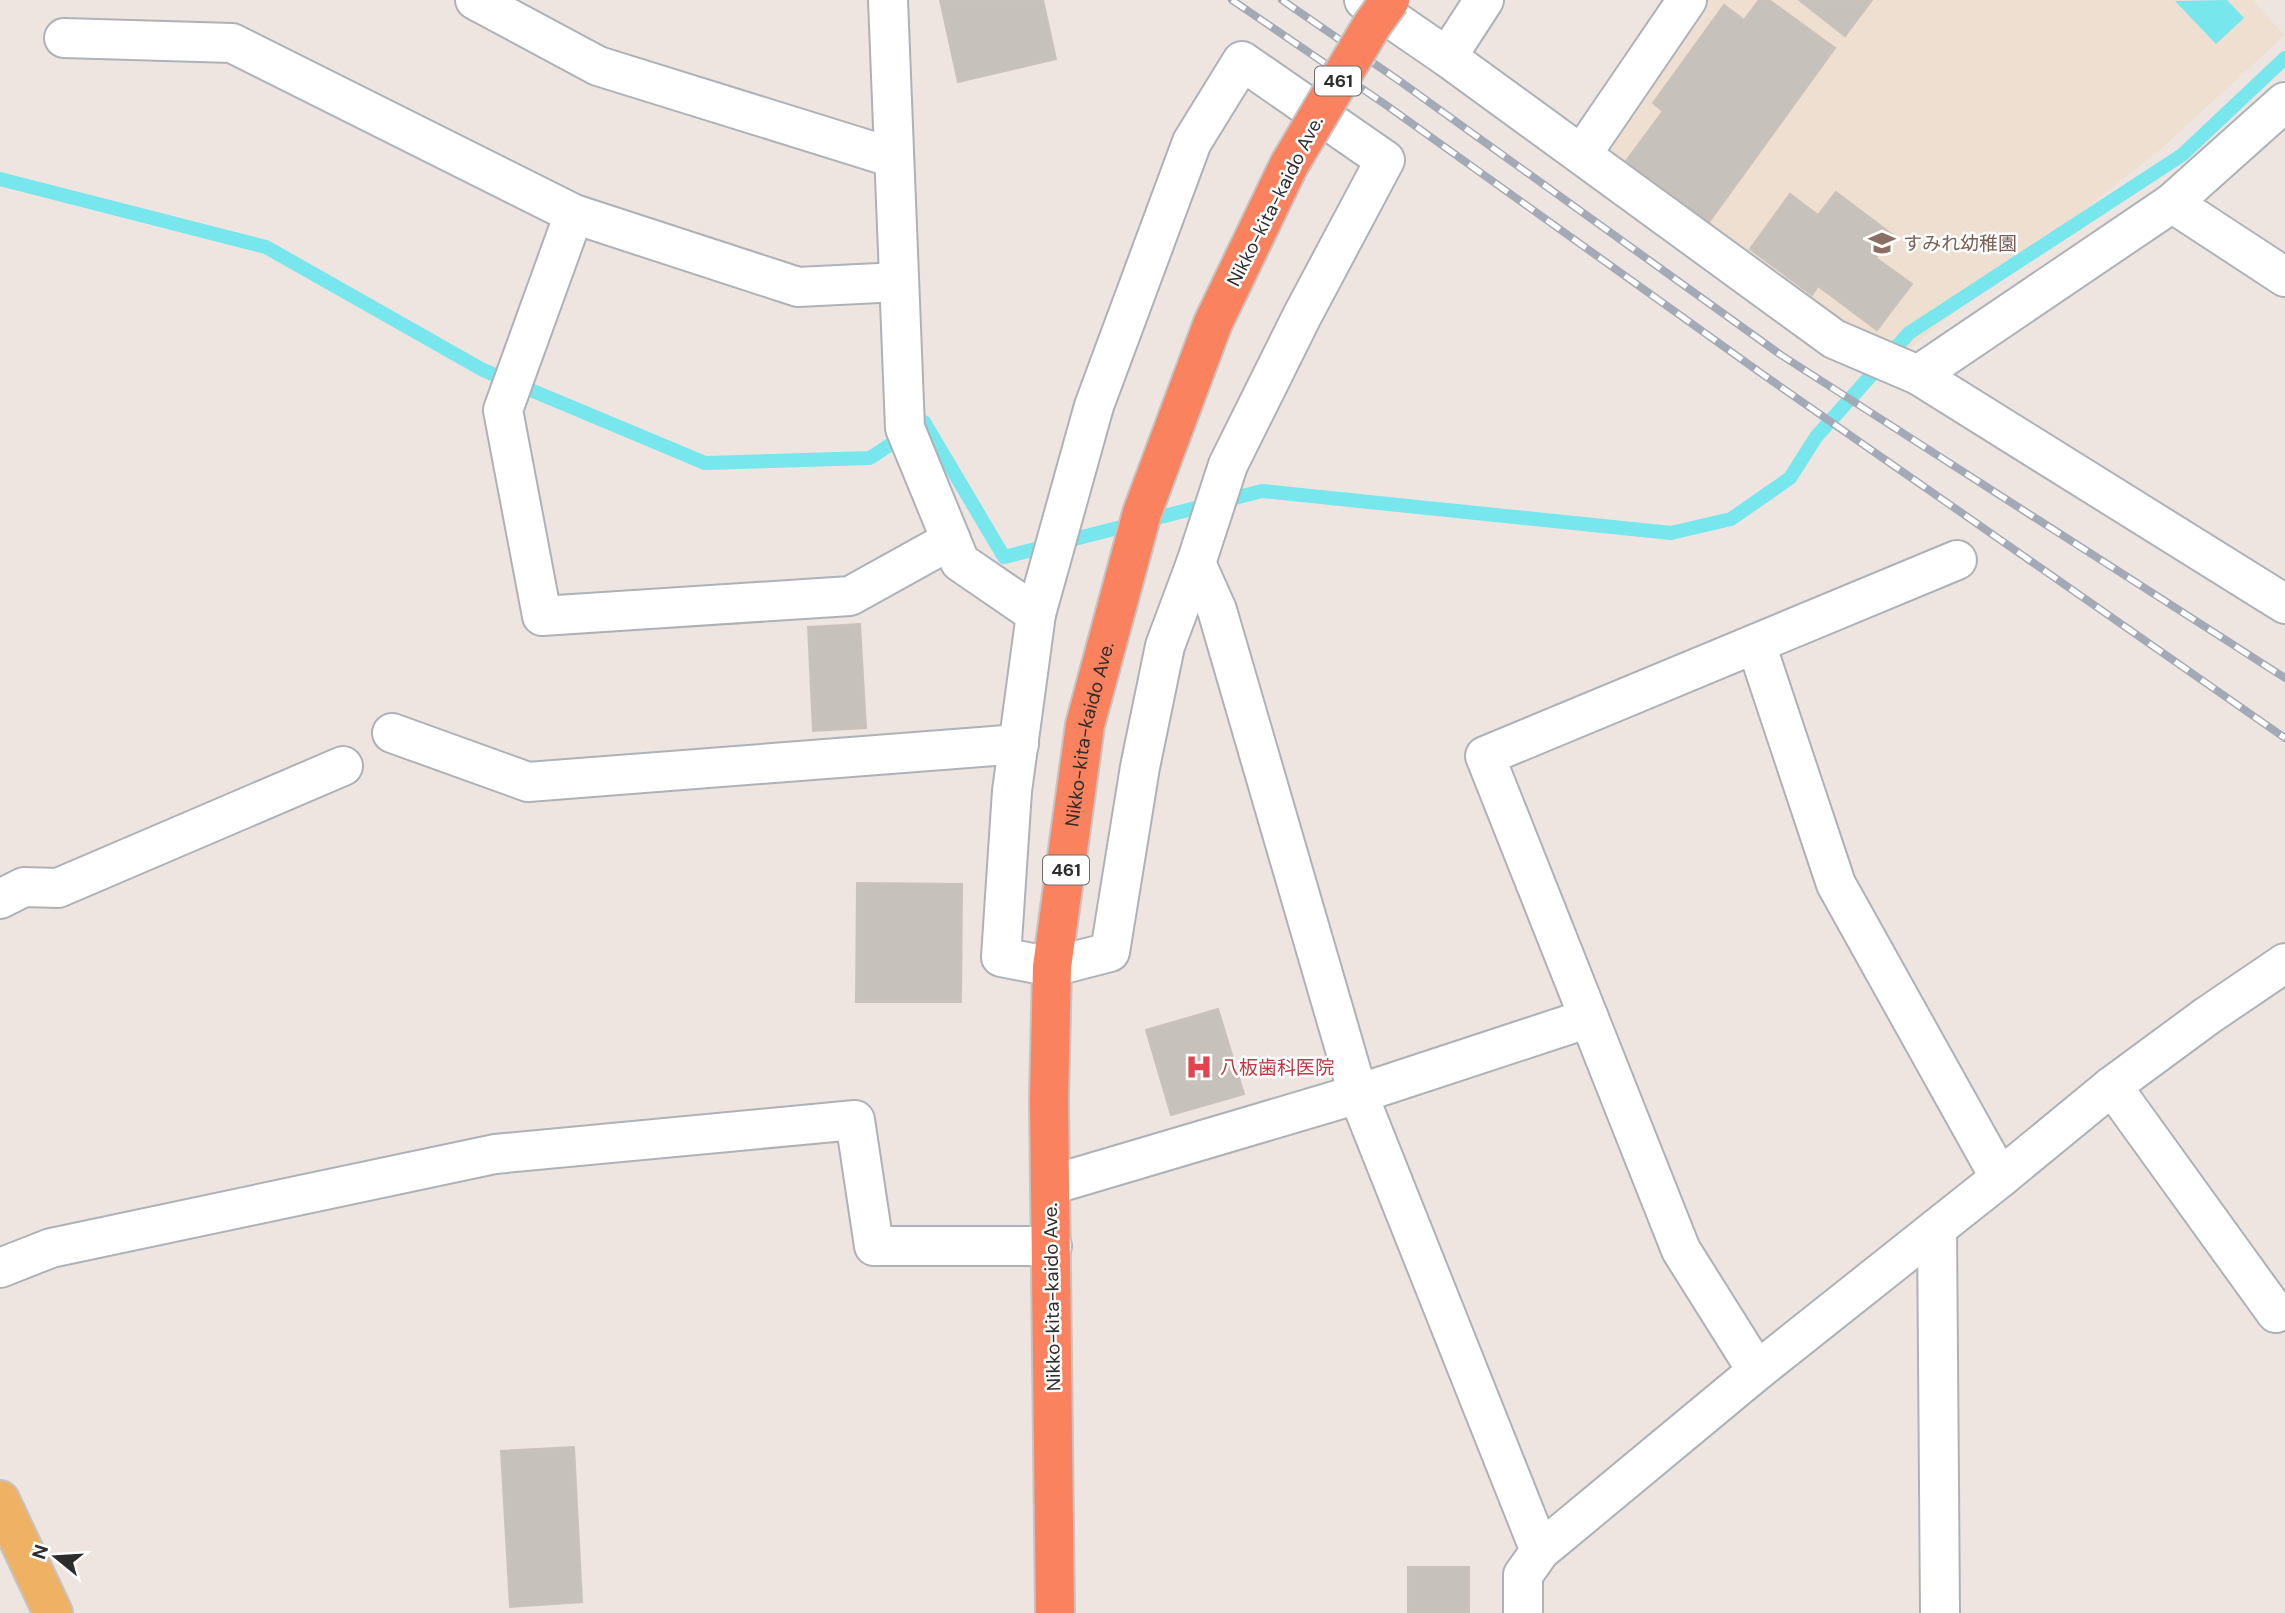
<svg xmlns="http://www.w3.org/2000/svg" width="2285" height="1613" font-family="'DM Sans','Noto Sans JP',sans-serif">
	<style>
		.education { fill: #efdfd1 }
		.water { fill: #77e6ed }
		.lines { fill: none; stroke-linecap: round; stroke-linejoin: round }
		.stream { stroke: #77e6ed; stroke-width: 14 }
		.building { fill: #c7c1bb; stroke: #cac1ba; stroke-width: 2 }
		.minor-casing { stroke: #adb2b9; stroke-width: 42 }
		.major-casing { stroke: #c4c4c4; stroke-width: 42 }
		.highway-casing { stroke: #c4c4c4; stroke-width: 42 }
		.minor { stroke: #fff; stroke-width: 38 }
		.major { stroke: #efb265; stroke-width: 38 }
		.highway { stroke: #fb825e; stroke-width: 38 }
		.rail-casing { stroke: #a3aab7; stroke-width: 8 }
		.rail { stroke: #fff; stroke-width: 5; stroke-dasharray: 16; stroke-linecap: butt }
		.highway-bridge-casing { stroke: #c4c4c4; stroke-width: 42; stroke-linecap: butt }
		.highway-bridge { stroke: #fb825e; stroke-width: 38 }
		.labels { text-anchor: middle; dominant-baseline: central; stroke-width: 5; stroke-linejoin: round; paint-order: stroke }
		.shield { fill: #fff; stroke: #6c6c6c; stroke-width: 2 }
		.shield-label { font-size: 18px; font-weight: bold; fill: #2d2d2d }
		.street-label { font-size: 19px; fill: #2d2d2d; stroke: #fff }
		.education-label { font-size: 19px; fill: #785e54; stroke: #fff; text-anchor: start }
		.health-label { font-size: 19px; fill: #be3a42; stroke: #fff; text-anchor: start }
	</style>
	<rect width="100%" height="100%" fill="#eee5e0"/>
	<!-- education -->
	<polygon class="education" points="1708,0 2252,0 2285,35 2161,149 1910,348 1844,329 1599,157"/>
	<!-- water -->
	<polygon class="water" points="2227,0 2244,18 2216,44 2175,1"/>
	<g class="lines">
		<!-- stream -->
		<polyline class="stream" points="0,179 266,247 483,370 705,463 870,458 924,422 1004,557 1262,491 1671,533 1731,519 1790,478 1816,437 1909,333 2182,155 2285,58"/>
	</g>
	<!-- building -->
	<g class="building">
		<polygon points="940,0 1043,0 1056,59 958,82"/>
		<polygon points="1759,0 1769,0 1835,48 1709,222 1626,161 1663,111 1653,103 1724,5 1744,20"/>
		<polygon points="1799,0 1872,0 1845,36"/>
		<polygon points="1836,192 1893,235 1876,258 1912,284 1877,330 1818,286 1812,295 1750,249 1790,194 1818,215"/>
		<polygon points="860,624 866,728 813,731 808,627"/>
		<polygon points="857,883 962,884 961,1002 856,1002"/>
		<polygon points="1218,1009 1244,1094 1171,1115 1146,1030"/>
		<polygon points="574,1447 582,1602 510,1607 501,1451"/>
		<rect x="1408" y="1567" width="61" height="46"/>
	</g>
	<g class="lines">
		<defs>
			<g id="minor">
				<polyline points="475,0 598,66 894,158"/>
				<polyline points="888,0 905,428 960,562 1036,614"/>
				<polyline points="1364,0 1447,57 1834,339 1918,375"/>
				<polyline points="64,38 232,43 574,214 798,287 899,282"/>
				<polyline points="1447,57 1484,0"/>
				<polygon points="1242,61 1385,160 1302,316 1228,465 1196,563 1165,646 1140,767 1110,952 1052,967 1001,957 1012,791 1036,614 1094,406 1192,142"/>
				<polyline points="2285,102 2172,203 1918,375 2285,604"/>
				<polyline points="1582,154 1687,0"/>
				<polyline points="2172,203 2285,277"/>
				<polyline points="574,214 503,410 542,616 850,596 951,540"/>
				<polyline points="1196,563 1217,610 1358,1094 1540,1551"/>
				<polyline points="1756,644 1836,884 2000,1178"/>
				<polyline points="392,733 528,782 1019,744"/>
				<polyline points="0,899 24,887 58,888 343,766"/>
				<polyline points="2112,1086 2276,1313"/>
				<polyline points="1051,1185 1358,1094 1589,1018"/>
				<polyline points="1937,1228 1940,1613"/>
				<polyline points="0,1268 51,1248 495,1154 855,1120 874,1246 1052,1246"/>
				<polyline points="1757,1371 1681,1250 1485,756 1957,560"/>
				<polyline points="1523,1613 1523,1575 1540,1551 1757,1371 2000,1178 2112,1086 2207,1016 2285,963"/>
			</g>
			<polyline id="major" points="0,1500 53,1613"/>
			<g id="highway">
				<path id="s1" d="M1055,1613L1049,1099L1052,967L1085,725L1142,513L1213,323L1289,165"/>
			</g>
		</defs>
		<!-- minor casing -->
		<use href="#minor" class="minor-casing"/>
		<!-- major casing -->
		<use href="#major" class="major-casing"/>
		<!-- highway casing -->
		<use href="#highway" class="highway-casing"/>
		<!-- minor -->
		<use href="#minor" class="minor"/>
		<!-- major -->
		<use href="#major" class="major"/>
		<!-- highway -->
		<use href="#highway" class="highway"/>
		<defs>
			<g id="rail">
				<polyline points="1232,0 1386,105 1765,376 2285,738"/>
				<polyline points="1282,0 1401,82 1781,355 2285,678"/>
			</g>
		</defs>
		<!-- rail casing -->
		<use href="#rail" class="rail-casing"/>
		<!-- rail -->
		<use href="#rail" class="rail"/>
		<defs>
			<polyline id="highway-bridge" points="1289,165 1372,25 1390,0"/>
		</defs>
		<!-- highway-bridge casing -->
		<use href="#highway-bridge" class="highway-bridge-casing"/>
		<!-- highway-bridge -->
		<use href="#highway-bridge" class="highway-bridge"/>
	</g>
	<!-- icons -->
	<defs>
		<symbol id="school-bare" viewBox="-9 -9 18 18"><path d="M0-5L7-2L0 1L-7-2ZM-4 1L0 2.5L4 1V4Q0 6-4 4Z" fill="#8d6e63" stroke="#fff" stroke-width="2.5" paint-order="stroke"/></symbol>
		<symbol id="hospital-bare" viewBox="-9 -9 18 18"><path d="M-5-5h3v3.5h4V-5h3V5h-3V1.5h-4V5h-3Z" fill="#e0444e" stroke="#fff" stroke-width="2.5" paint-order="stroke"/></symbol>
	</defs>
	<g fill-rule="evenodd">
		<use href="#school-bare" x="1863" y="224" width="38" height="38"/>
		<use href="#hospital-bare" x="1180" y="1048" width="38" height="38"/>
	</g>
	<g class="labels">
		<!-- shield labels -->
		<g class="shield">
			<rect x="1315" y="66.5" width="46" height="29" rx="5"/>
			<rect x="1043" y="855.5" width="46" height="29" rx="5"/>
		</g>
		<g class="shield-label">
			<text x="1338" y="81">461</text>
			<text x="1066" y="870">461</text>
		</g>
		<!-- street labels -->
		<g class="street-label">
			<text transform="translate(1275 201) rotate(-63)">Nikko-kita-kaido Ave.</text>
			<text stroke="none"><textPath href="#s1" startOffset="882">Nikko-kita-kaido Ave.</textPath></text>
			<text transform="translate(1052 1297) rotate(-91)">Nikko-kita-kaido Ave.</text>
		</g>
		<!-- education labels -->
		<g class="education-label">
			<text x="1903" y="243">すみれ幼稚園</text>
		</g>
		<!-- health labels -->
		<g class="health-label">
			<text x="1220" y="1067">八板歯科医院</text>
		</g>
	</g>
	<!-- north arrow -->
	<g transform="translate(56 1557) rotate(288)" stroke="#ffffff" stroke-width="5" paint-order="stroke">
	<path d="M0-5L12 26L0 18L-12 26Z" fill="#2d2d2d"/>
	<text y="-10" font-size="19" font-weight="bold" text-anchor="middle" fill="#2d2d2d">N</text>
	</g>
</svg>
